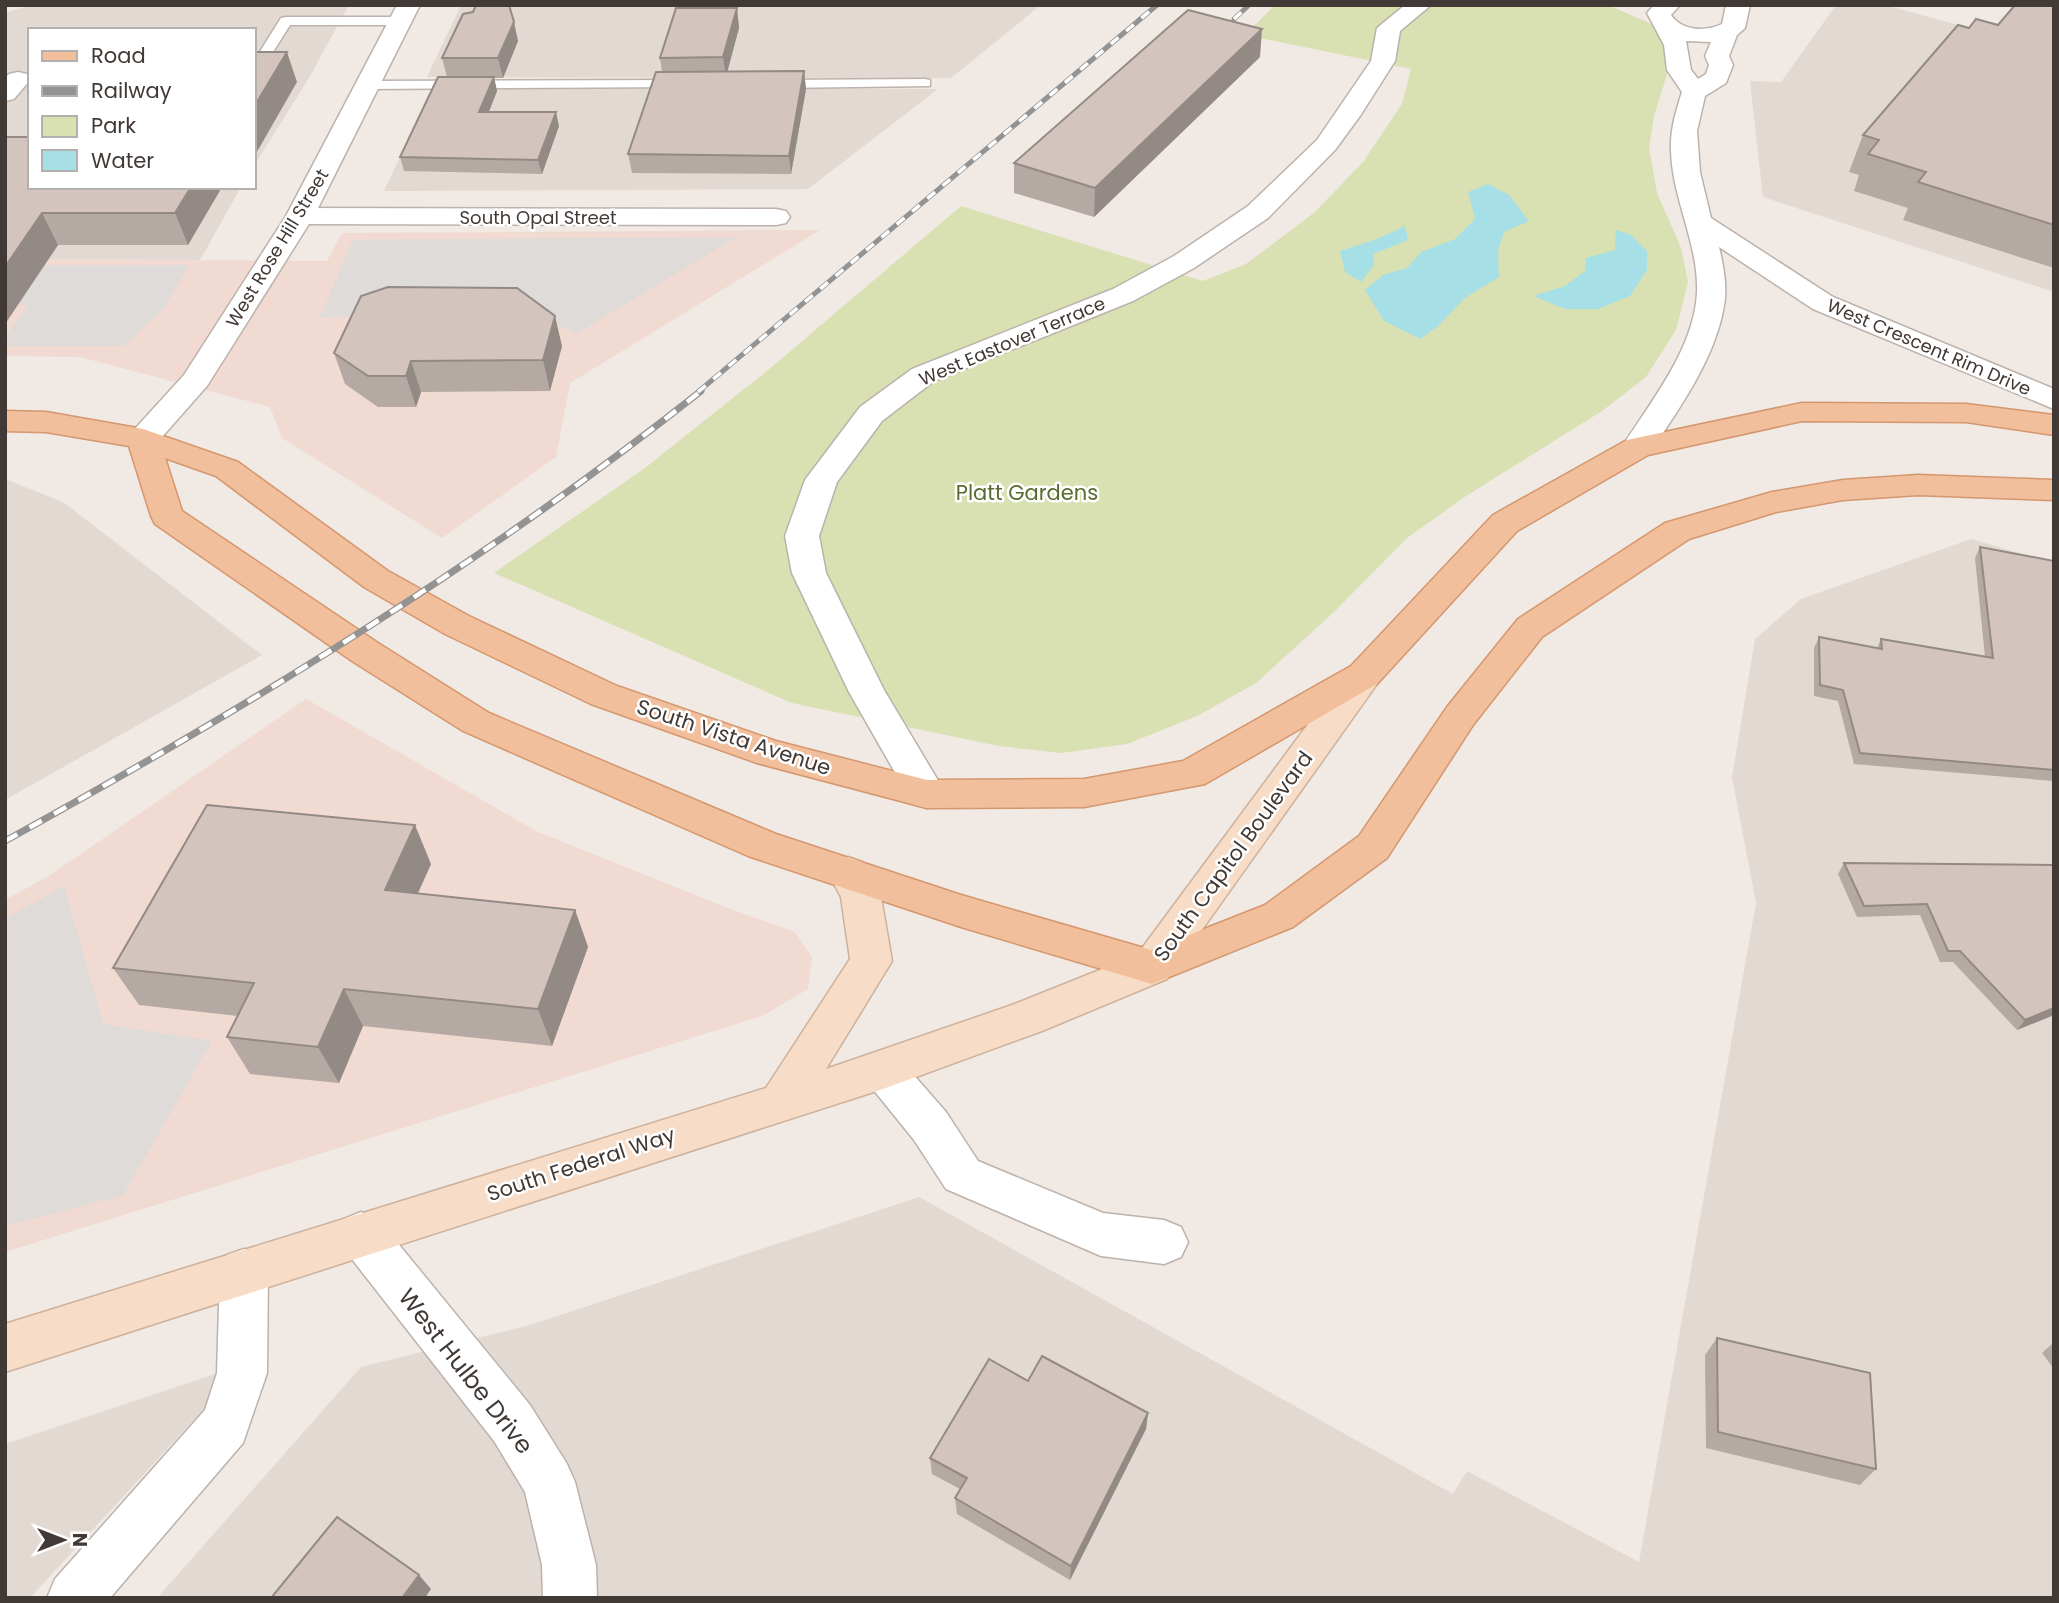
<svg xmlns="http://www.w3.org/2000/svg" width="2059" height="1603" font-family="Poppins,sans-serif">
	<style>
		.residential { fill: #e3d9d3 }
		.commercial { fill: #f0dad1 }
		.green { fill: #d9e0b2 }
		.parking { fill: #dedbd9 }
		.water { fill: #a7dfe6 }
		.lines { fill: none; stroke-linecap: round; stroke-linejoin: round }
		.service-casing { stroke: #bdb2ab; stroke-width: 3 }
		.minor-casing { stroke: #bdb2ab; stroke-width: 3 }
		.tertiary-casing { stroke: #bdb2ab; stroke-width: 3 }
		.secondary-casing { stroke: #cdb19b; stroke-width: 3 }
		.primary-casing { stroke: #d4976e; stroke-width: 3 }
		.service { fill: #fff; fill-rule: evenodd }
		.minor { fill: #fff; fill-rule: evenodd }
		.tertiary { fill: #fff; fill-rule: evenodd }
		.secondary { fill: #f7ddc7; fill-rule: evenodd }
		.primary { fill: #f1bf9c; fill-rule: evenodd }
		.rail-far1-casing { stroke: #939393; stroke-width: 5 }
		.rail-casing { stroke: #939393; stroke-width: 7 }
		.rail-far1 { stroke: #fff; stroke-width: 3.5; stroke-dasharray: 10; stroke-linecap: butt }
		.rail { stroke: #fff; stroke-width: 4.5; stroke-dasharray: 14; stroke-linecap: butt }
		.wall { fill: #b5a9a3 }
		.shaded-wall { fill: #948a85 }
		.building { fill: #d3c5be; stroke: #948a85; stroke-width: 2 }
		.labels { text-anchor: middle; dominant-baseline: central; stroke-width: 5; stroke-linejoin: round; paint-order: stroke }
		.far-street-label { font-size: 18px; fill: #413935; stroke: #fff }
		.park-label { font-size: 21px; fill: #586b30; stroke: #fff }
		.street-label { font-size: 21px; fill: #413935; stroke: #fff }
		.near-street-label { font-size: 24px; fill: #413935; stroke: #fff }
	</style>
	<rect width="100%" height="100%" fill="#f0e9e4"/>
	<!-- residential -->
	<g class="residential">
		<polygon points="32,5 349,5 309,78 254,166 254,30 30,30 30,165 5,165 5,13"/>
		<polygon points="461,5 1041,5 951,78 427,77"/>
		<polygon points="1836,5 1885,5 2054,51 2054,292 1763,197 1750,81 1781,82"/>
		<polygon points="433,87 511,87 938,89 808,189 384,191"/>
		<polygon points="33,187 241,187 200,260 5,259 5,225"/>
		<polygon points="5,479 63,502 262,655 5,800"/>
		<polygon points="1971,539 2054,563 2054,1598 157,1598 361,1367 530,1325 919,1197 1453,1494 1467,1471 1639,1562 1756,903 1732,777 1755,639 1801,599"/>
		<polygon points="245,1364 30,1598 5,1598 5,1444"/>
	</g>
	<!-- commercial -->
	<g class="commercial">
		<polygon points="820,230 570,383 556,457 442,538 282,438 270,407 80,357 5,356 5,259 327,261 342,233"/>
		<polygon points="306,699 536,831 730,909 795,932 812,957 808,989 762,1016 5,1252 5,900 49,876"/>
	</g>
	<!-- green -->
	<polygon class="green" points="1275,5 1608,5 1649,23 1663,36 1672,58 1654,116 1649,148 1657,193 1681,248 1688,282 1676,330 1646,377 1602,411 1466,496 1407,538 1334,612 1256,683 1197,716 1127,744 1061,753 999,746 792,703 494,573 645,468 773,366 961,206 1203,281 1246,264 1315,212 1363,162 1402,104 1411,69 1245,35"/>
	<!-- parking -->
	<g class="parking">
		<polygon points="737,237 576,334 539,314 320,317 353,240"/>
		<polygon points="5,265 189,265 164,308 124,346 5,346 5,338 28,305 5,304"/>
		<polygon points="64,886 103,1024 212,1041 123,1195 5,1226 5,919"/>
	</g>
	<!-- water -->
	<g class="water">
		<polygon points="1488,184 1509,195 1529,221 1504,232 1498,251 1499,277 1465,298 1437,327 1420,339 1384,321 1365,290 1383,275 1407,268 1421,252 1455,239 1475,219 1468,192"/>
		<polygon points="1405,226 1408,240 1373,254 1374,265 1361,282 1345,272 1340,251 1377,239"/>
		<polygon points="1616,230 1631,235 1647,251 1647,270 1630,296 1598,309 1565,309 1533,296 1565,286 1585,271 1586,258 1615,250"/>
	</g>
	<g class="lines">
		<defs>
			<g id="service">
				<polygon points="286,17 401,17 407,21 401,25 290,25 261,71 254,71 254,61 281,18"/>
				<polygon points="925,79 930,80 930,86 779,88 772,84 779,80"/>
				<polygon points="680,80 687,84 685,87 367,89 360,85 367,81"/>
			</g>
			<g id="minor">
				<polygon points="1405,5 1431,5 1400,31 1395,61 1360,116 1335,150 1268,218 1194,268 1133,301 934,381 882,421 837,482 819,536 826,573 884,690 946,794 941,804 927,808 913,804 849,692 792,573 785,536 805,480 860,407 912,369 1113,289 1174,256 1248,206 1317,140 1371,61 1377,28"/>
				<path d="M1654,5H1680L1671,15C1682,31 1705,32 1722,24L1726,5H1750L1745,28L1737,35L1729,56L1733,65L1726,83L1705,96L1697,131L1700,172L1711,218L1833,297L2054,389V409L1813,309L1719,247C1724,268 1728,290 1723,311C1713,362 1677,412 1649,454L1638,457L1627,454L1622,447C1651,401 1694,349 1697,293C1699,244 1672,199 1671,150C1670,130 1676,111 1682,92L1667,70L1664,45L1647,13ZM1686,41L1711,42L1705,56L1709,65L1706,74L1698,79L1691,70Z"/>
				<polygon points="18,72 27,74 30,80 14,99 5,101 5,78 9,74"/>
				<polygon points="300,208 776,209 786,211 790,217 786,223 776,225 300,224 290,222 286,216 290,210"/>
				<polygon points="883,1051 898,1057 946,1112 978,1161 1103,1213 1164,1220 1181,1227 1188,1242 1181,1257 1164,1264 1101,1256 946,1189 914,1140 868,1083 861,1070 868,1057"/>
				<polygon points="361,1212 378,1219 530,1405 567,1464 575,1482 596,1565 597,1598 543,1598 542,1565 525,1492 494,1441 344,1249 338,1234 344,1219"/>
				<polygon points="244,1249 261,1255 268,1271 267,1373 243,1443 110,1598 47,1598 55,1579 205,1410 217,1373 220,1271 227,1255"/>
			</g>
			<polygon id="tertiary" points="397,5 420,5 314,216 207,386 154,446 143,449 132,446 127,439 132,432 184,375 286,216"/>
			<polygon id="secondary" points="1364,662 1377,666 1382,675 1377,684 1167,979 1042,1031 883,1089 5,1372 5,1324 766,1088 850,959 841,897 828,873 834,862 848,857 862,862 881,897 892,961 826,1069 1012,1005 1137,955 1351,666"/>
			<polygon id="primary" points="1802,403 1966,404 2054,415 2054,435 1966,422 1802,421 1648,455 1517,531 1377,684 1205,784 1084,807 927,808 757,763 591,704 445,634 364,587 216,476 165,458 182,511 378,643 489,713 776,834 961,895 1151,950 1265,905 1359,836 1447,707 1518,619 1665,523 1772,492 1843,480 1918,475 2054,480 2054,500 1918,495 1843,500 1776,512 1689,539 1542,637 1473,725 1387,858 1293,927 1152,984 961,927 748,856 463,731 352,661 155,524 151,516 129,446 46,432 5,431 5,411 46,412 143,429 238,462 388,571 469,616 617,686 776,741 927,780 1084,779 1183,761 1351,666 1493,515 1627,440"/>
		</defs>
		<!-- service casing -->
		<use href="#service" class="service-casing"/>
		<!-- minor casing -->
		<use href="#minor" class="minor-casing"/>
		<!-- tertiary casing -->
		<use href="#tertiary" class="tertiary-casing"/>
		<!-- secondary casing -->
		<use href="#secondary" class="secondary-casing"/>
		<!-- primary casing -->
		<use href="#primary" class="primary-casing"/>
		<!-- service -->
		<use href="#service" class="service"/>
		<!-- minor -->
		<use href="#minor" class="minor"/>
		<!-- tertiary -->
		<use href="#tertiary" class="tertiary"/>
		<!-- secondary -->
		<use href="#secondary" class="secondary"/>
		<!-- primary -->
		<use href="#primary" class="primary"/>
		<defs>
			<g id="rail-far1">
				<polyline points="1234,19 1249,5"/>
				<polyline points="698,392 1157,5"/>
			</g>
			<path id="rail" d="M5,841C247,708 484,563 701,391"/>
		</defs>
		<!-- rail-far1 casing -->
		<use href="#rail-far1" class="rail-far1-casing"/>
		<!-- rail casing -->
		<use href="#rail" class="rail-casing"/>
		<!-- rail-far1 -->
		<use href="#rail-far1" class="rail-far1"/>
		<!-- rail -->
		<use href="#rail" class="rail"/>
	</g>
	<!-- wall -->
	<g class="wall">
		<polygon points="2054,5 2054,268 1903,220 1908,208 1854,191 1859,175 1849,172 1863,135 1969,28 1998,25"/>
		<polygon points="737,8 739,28 727,71 804,71 806,89 791,174 632,173 628,154 662,72 660,58"/>
		<polygon points="518,41 503,78 494,78 497,91 489,112 559,126 542,174 404,171 400,157 447,77 442,58"/>
		<polygon points="1260,57 1094,217 1014,193 1014,163"/>
		<polygon points="5,137 222,187 188,245 58,245 5,324"/>
		<polygon points="562,346 550,391 421,392 416,407 378,407 345,384 334,353"/>
		<polygon points="1980,547 2054,561 2054,781 1854,764 1838,701 1814,696 1814,648 1819,637 1877,648 1881,639 1985,657 1975,558"/>
		<polygon points="1844,863 2054,865 2054,1015 2017,1030 1953,962 1940,962 1920,915 1857,917 1838,874"/>
		<polygon points="431,864 418,893 575,910 588,947 552,1046 363,1026 339,1083 250,1074 227,1037 238,1016 139,1005 113,968"/>
		<polygon points="1717,1338 1876,1469 1860,1485 1706,1448 1705,1355"/>
		<polygon points="2054,1342 2054,1369 2042,1353"/>
		<polygon points="1028,1381 1148,1413 1146,1429 1070,1580 957,1514 955,1498 960,1489 932,1474 930,1458"/>
	</g>
	<!-- shaded-wall -->
	<g class="shaded-wall">
		<polygon points="737,8 739,28 726,77 723,57"/>
		<polygon points="514,22 518,41 503,78 498,58"/>
		<polygon points="1262,29 1260,57 1094,217 1095,188"/>
		<polygon points="287,52 297,82 254,157 254,107"/>
		<polygon points="804,71 806,89 791,174 789,156"/>
		<polygon points="494,77 497,91 483,126 479,112"/>
		<polygon points="556,112 559,126 542,174 538,160"/>
		<polygon points="191,187 222,187 188,245 175,213"/>
		<polygon points="42,213 58,245 5,324 5,267"/>
		<polygon points="555,316 562,346 550,391 543,360"/>
		<polygon points="411,361 421,392 416,407 406,376"/>
		<polygon points="415,825 431,864 402,928 385,890"/>
		<polygon points="575,910 588,947 552,1046 538,1009"/>
		<polygon points="344,989 363,1026 339,1083 318,1047"/>
		<polygon points="2054,1008 2054,1015 2017,1030 2025,1020"/>
		<polygon points="1148,1413 1146,1429 1070,1580 1071,1566"/>
		<polygon points="419,1575 431,1589 425,1598 402,1598"/>
	</g>
	<!-- building -->
	<g class="building">
		<polygon points="476,5 509,5 514,22 498,58 442,58 463,14 473,12"/>
		<polygon points="2015,5 2054,5 2054,225 1918,182 1926,172 1868,154 1879,140 1863,135 1958,25 1969,28 1976,19 1998,25"/>
		<polygon points="676,8 737,8 723,57 660,58"/>
		<polygon points="1188,10 1262,29 1095,188 1014,163"/>
		<polygon points="254,52 287,52 254,107"/>
		<polygon points="804,71 789,156 628,154 656,72"/>
		<polygon points="438,77 494,77 479,112 556,112 538,160 400,157"/>
		<polygon points="5,137 30,137 30,187 191,187 175,213 42,213 5,267"/>
		<polygon points="388,287 517,288 555,316 543,360 411,361 406,376 368,376 334,353 361,296"/>
		<polygon points="1980,547 2054,561 2054,770 1860,753 1843,690 1820,685 1819,637 1882,649 1881,639 1993,658"/>
		<polygon points="207,805 415,825 385,890 575,910 538,1009 344,989 318,1047 227,1037 254,983 113,968"/>
		<polygon points="1844,863 2054,865 2054,1008 2025,1020 1960,951 1948,951 1927,904 1864,906"/>
		<polygon points="1717,1338 1870,1373 1876,1469 1718,1432"/>
		<polygon points="1042,1356 1148,1413 1071,1566 955,1498 967,1478 930,1458 989,1359 1028,1381"/>
		<polygon points="337,1517 419,1575 402,1598 271,1598"/>
	</g>
	<g class="labels">
		<!-- far-street labels -->
		<g class="far-street-label">
			<text x="538" y="217">South Opal Street</text>
			<text transform="translate(277 248) rotate(-59)">West Rose Hill Street</text>
			<text transform="translate(1012 341) rotate(-23)">West Eastover Terrace</text>
			<text transform="translate(1929 347) rotate(23)">West Crescent Rim Drive</text>
		</g>
		<!-- park labels -->
		<g class="park-label">
			<text x="1027" y="492">Platt Gardens</text>
		</g>
		<!-- street labels -->
		<g class="street-label">
			<text transform="translate(734 737) rotate(18)">South Vista Avenue</text>
			<text transform="translate(1233 856) rotate(-54)">South Capitol Boulevard</text>
			<text transform="translate(581 1164) rotate(-18)">South Federal Way</text>
		</g>
		<!-- near-street labels -->
		<g class="near-street-label">
			<text transform="translate(466 1371) rotate(52)">West Hulbe Drive</text>
		</g>
	</g>
	<!-- border -->
	<rect width="2059" height="1603" fill="none" stroke="#413935" stroke-width="14"/>
	<!-- legend -->
	<rect x="28" y="28" width="228" height="161" fill="#ffffff" stroke="#b3b0ae" stroke-width="2"/>
	<rect x="42" y="51" width="35" height="10" fill="#f1bf9c" stroke="#b3b0ae" stroke-width="2"/>
	<text x="91" y="63" font-size="21" fill="#413935">Road</text>
	<rect x="42" y="86" width="35" height="10" fill="#939393" stroke="#b3b0ae" stroke-width="2"/>
	<text x="91" y="98" font-size="21" fill="#413935">Railway</text>
	<rect x="42" y="116" width="35" height="21" fill="#d9e0b2" stroke="#b3b0ae" stroke-width="2"/>
	<text x="91" y="133" font-size="21" fill="#413935">Park</text>
	<rect x="42" y="150" width="35" height="21" fill="#a7dfe6" stroke="#b3b0ae" stroke-width="2"/>
	<text x="91" y="168" font-size="21" fill="#413935">Water</text>
	<!-- north arrow -->
	<g transform="translate(63 1540) rotate(90)" stroke="#ffffff" stroke-width="5" paint-order="stroke">
	<path d="M0-5L12 26L0 18L-12 26Z" fill="#413935"/>
	<text y="-10" font-size="19" font-weight="bold" text-anchor="middle" fill="#413935">N</text>
	</g>
</svg>
